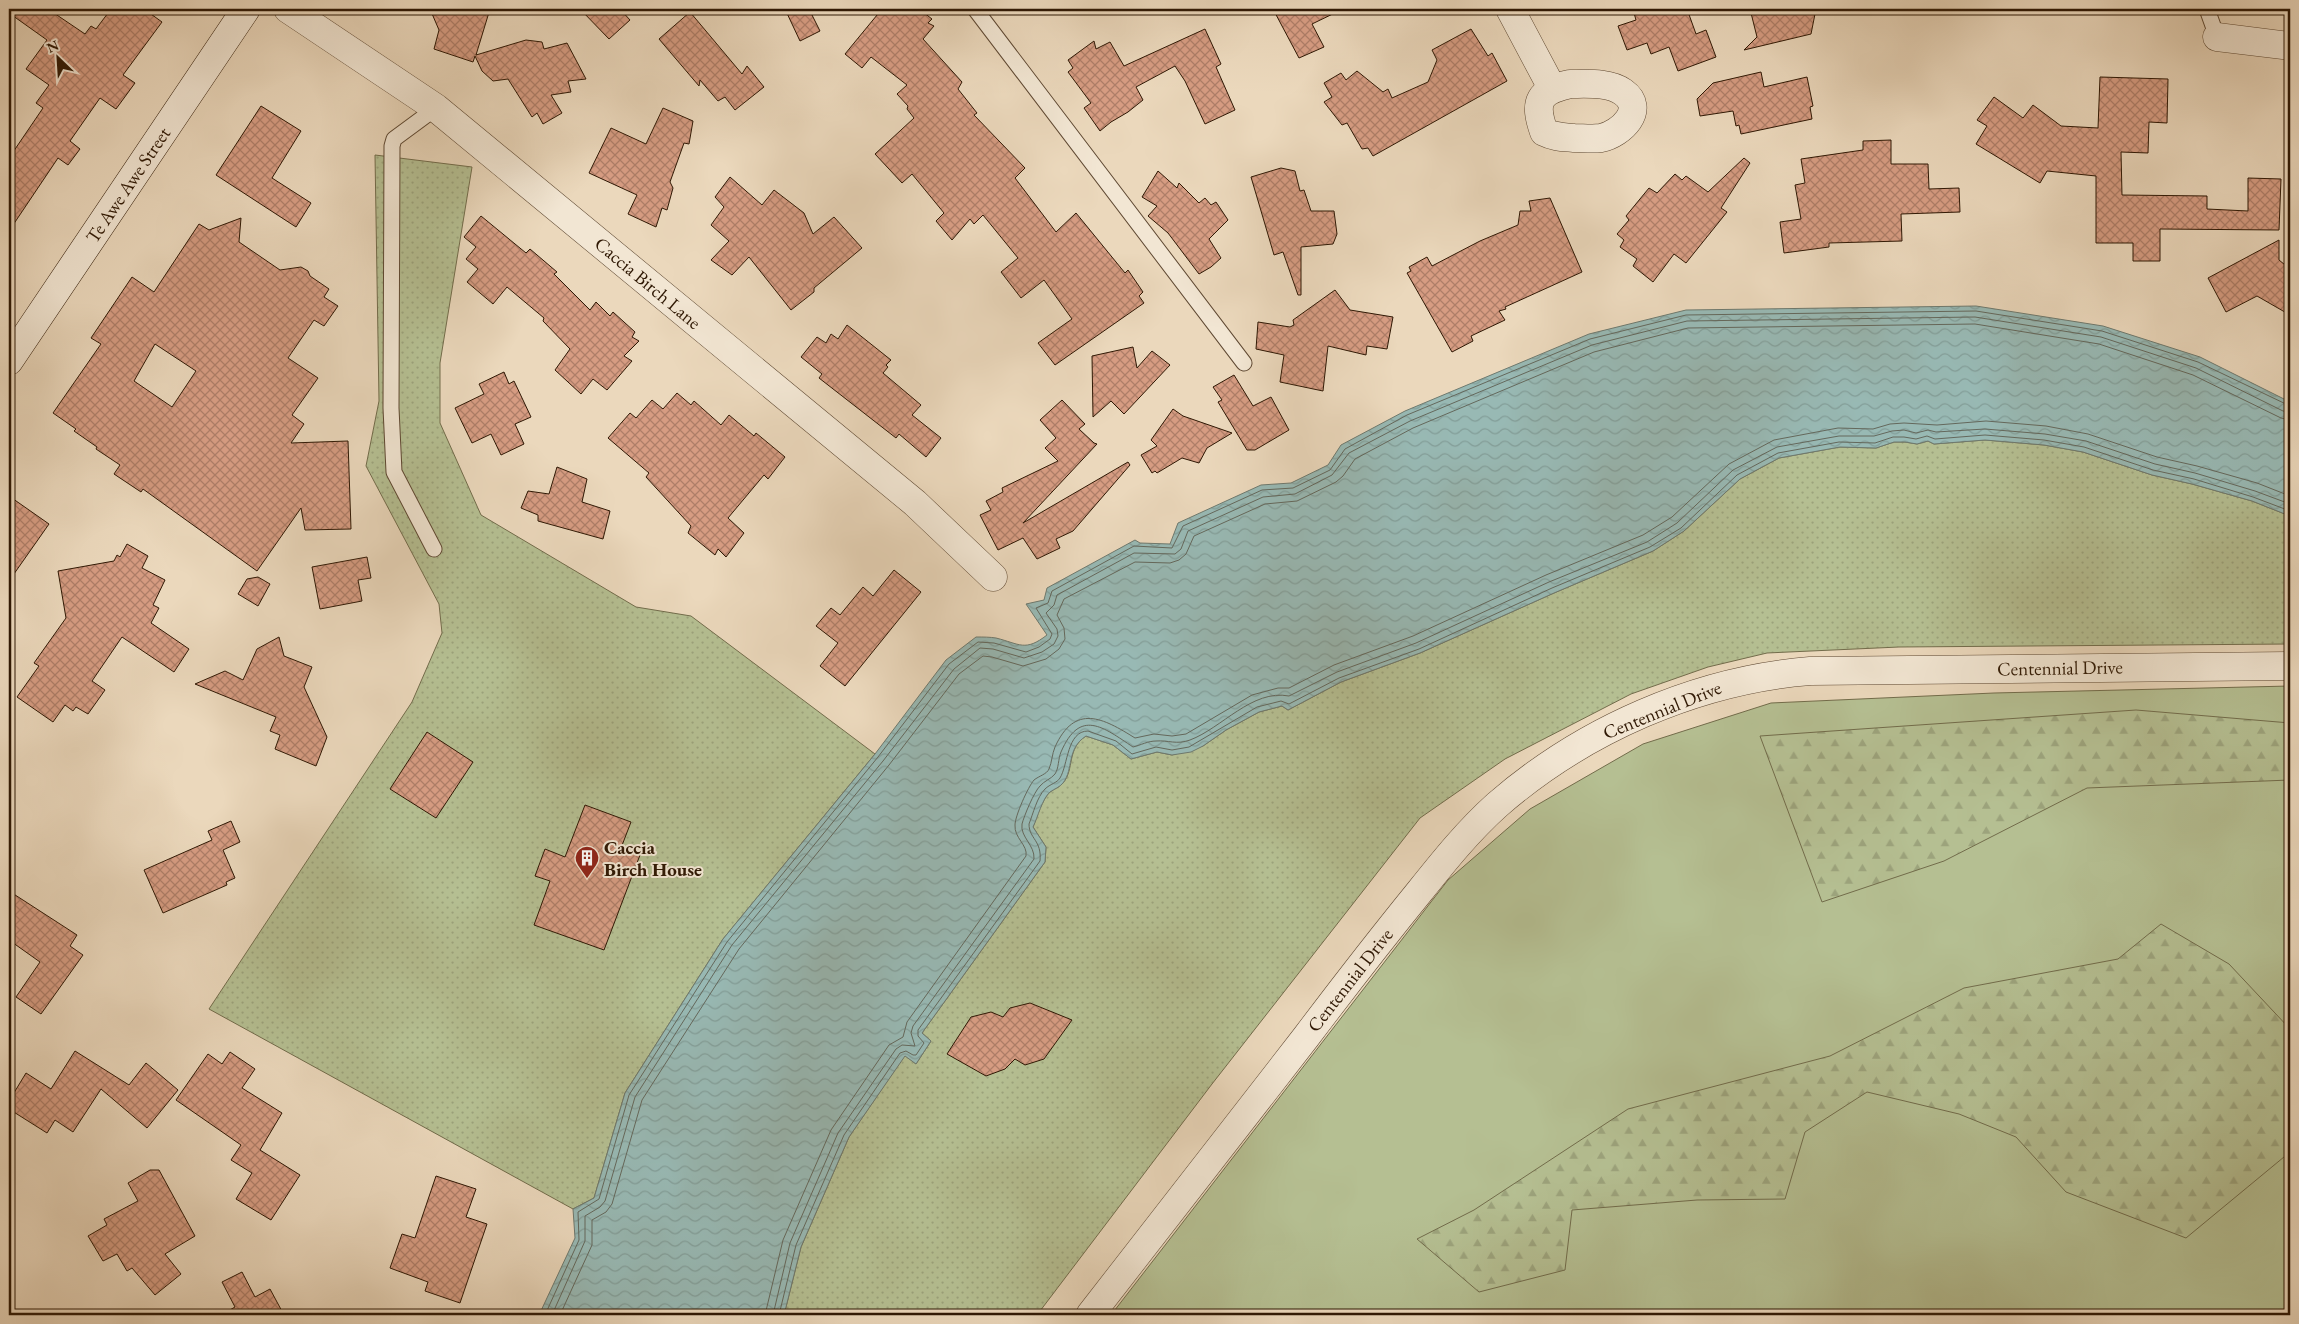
<svg xmlns="http://www.w3.org/2000/svg" width="2299" height="1324" font-family="'EB Garamond',serif">
	<style>
		.grass { fill: #b5bf92; stroke: #726c4b }
		.forest { fill: url(#forest-firs); stroke: #726c4b }
		.park { fill: url(#park-dots); stroke: #726c4b }
		.water { fill: url(#water-waves); stroke: #6e796e }
		.lines { fill: none; stroke-linecap: round; stroke-linejoin: round }
		.shore { stroke: #64685c; stroke-width: 1 }
		.building { fill: url(#building-cross-hatch); stroke: #2f1804; fill-rule: evenodd }
		.lane-casing { stroke: #5e4832; stroke-width: 17 }
		.street-casing { stroke: #5e4832; stroke-width: 29 }
		.secondary-casing { stroke: #2f1804; stroke-width: 29 }
		.lane { stroke: #f2e6d3; stroke-width: 15 }
		.street { stroke: #f2e6d3; stroke-width: 28 }
		.secondary { stroke: #f2e6d3; stroke-width: 28 }
		.labels { text-anchor: middle; dominant-baseline: central; stroke-width: 4; stroke-linejoin: round; paint-order: stroke }
		.street-label { font-size: 19px; fill: #2f1804; stroke: #f2e6d3 }
		.poi-label { font-size: 19px; font-weight: bold; fill: #2f1804; stroke: #f2e6d3; text-anchor: start }
	</style>
	<defs>
		<pattern id="forest-firs" width="22" height="20" patternUnits="userSpaceOnUse" patternTransform="scale(1.25)"><rect width="22" height="20" fill="#b5bf92"/><path d="M5 1l3.5 6h-7zM16 11l3.5 6h-7z" fill="#9ca37c"/></pattern>
		<pattern id="park-dots" width="8" height="8" patternUnits="userSpaceOnUse" patternTransform="scale(1.25)"><rect width="8" height="8" fill="#b5bf92"/><path d="M2 2h.1M6 6h.1" fill="none" stroke="#9ca37c" stroke-width="1.8" stroke-linecap="round"/></pattern>
		<pattern id="water-waves" width="16" height="10" patternUnits="userSpaceOnUse" patternTransform="scale(1.25)"><rect width="16" height="10" fill="#98b9b4"/><path d="M0 5q4-4 8 0t8 0" fill="none" stroke="#839e99"/></pattern>
		<pattern id="building-cross-hatch" width="8" height="8" patternUnits="userSpaceOnUse" patternTransform="scale(1.25)"><rect width="8" height="8" fill="#d69c82"/><path d="M0 0l8 8M0 8l8-8" fill="none" stroke="#ae7e68"/></pattern>
	</defs>
	<rect width="100%" height="100%" fill="#ebd8bc"/>
	<filter id="stains"><feTurbulence type="fractalNoise" baseFrequency=".004" numOctaves="4"/><feColorMatrix values="0 0 0 0 .2 0 0 0 0 .09 0 0 0 0 .02 0 0 0 .5 -.17"/></filter>
	<radialGradient id="worn" r=".72"><stop offset=".6" stop-color="#630" stop-opacity="0"/><stop offset="1" stop-color="#630" stop-opacity=".3"/></radialGradient>
	<!-- grass -->
	<polygon class="grass" points="2290,686 2290,1315 1111,1315 1448,880 1530,809 1643,744 1771,703 1994,693"/>
	<!-- forest -->
	<g class="forest">
		<polygon points="2136,710 2290,723 2290,780 2087,788 1944,861 1822,902 1760,736"/>
		<polygon points="2161,924 2229,964 2290,1029 2290,1152 2186,1238 2066,1192 2016,1137 1959,1114 1867,1092 1805,1132 1785,1199 1697,1200 1572,1210 1565,1270 1479,1292 1417,1239 1474,1210 1628,1109 1830,1056 1964,988 2118,959"/>
	</g>
	<!-- park -->
	<g class="park">
		<polygon points="375,155 472,167 440,363 440,423 481,515 636,607 691,616 875,754 723,939 625,1093 594,1198 573,1209 209,1009 412,702 442,633 439,604 366,466 379,401"/>
		<path d="M1985,440L2044,445L2083,452L2152,475L2192,484L2252,501L2290,516V644L1899,647L1767,653L1708,667L1631,694L1505,759L1420,818L1212,1084L1037,1315H784L801,1247L849,1137L905,1055L916,1064L931,1041L922,1033L1045,862L1046,847L1033,827C1037,817 1042,799 1050,792C1054,789 1060,787 1063,783C1075,769 1066,749 1086,736L1113,745L1131,759L1157,752L1172,755L1203,746L1226,730L1259,712L1282,706L1288,710L1341,682L1420,653L1554,593L1653,551L1684,531L1740,479L1779,458L1840,447L1876,448L1894,442H1905L1917,444L1928,441L1934,444Z"/>
	</g>
	<!-- water -->
	<path class="water" d="M1976,306L2103,326L2200,357L2290,402V516L2252,501L2192,484L2152,475L2083,452L2044,445L1985,440L1934,444L1928,441L1917,444L1905,442H1894L1876,448L1840,447L1779,458L1740,479L1684,531L1653,551L1554,593L1420,653L1341,682L1288,710L1282,706L1259,712L1226,730L1203,746L1191,752L1172,755L1157,752L1131,759L1113,745L1086,736C1066,749 1074,769 1063,783C1060,787 1054,789 1050,792C1042,799 1038,817 1033,827L1046,847L1045,862L922,1033L931,1041L916,1064L905,1056L849,1137L801,1247L784,1315H539L575,1238L573,1209L594,1198L625,1093L723,939L875,754L946,660L976,637C983,637 990,637 996,638C1020,644 1025,652 1047,635L1026,604L1044,600L1047,588L1135,540L1140,543L1170,544L1178,523L1261,485L1291,483L1328,465L1341,445L1405,411L1589,334L1686,310Z"/>
	<g class="lines">
		<!-- shore -->
		<g class="shore">
			<polyline points="545,1315 579,1240 578,1212 599,1199 629,1095 727,942 878,757 949,664 978,642 994,643 1026,652 1039,647 1050,639 1052,634 1036,608 1048,603 1052,591 1134,546 1172,548 1183,526 1262,490 1293,488 1330,470 1345,449 1407,415 1590,339 1686,315 1976,311 2102,331 2198,362 2290,406"/>
			<polyline points="552,1315 585,1241 585,1216 600,1207 605,1201 635,1097 732,945 883,761 954,669 980,648 993,649 1024,658 1042,652 1054,644 1058,636 1057,629 1046,613 1054,605 1057,595 1134,553 1175,554 1181,549 1188,531 1263,497 1295,494 1332,475 1349,453 1410,421 1592,345 1687,321 1975,317 2101,337 2196,368 2283,411 2290,412"/>
			<polyline points="560,1315 592,1245 592,1220 606,1212 612,1204 642,1100 739,949 889,765 959,674 983,656 992,657 1023,666 1046,659 1059,649 1065,639 1064,628 1057,615 1064,599 1135,562 1170,563 1179,560 1186,554 1194,536 1265,504 1297,501 1336,482 1343,476 1355,459 1413,428 1594,352 1688,328 1975,324 2099,344 2193,375 2281,418 2290,420"/>
			<path d="M765,1315L783,1240L831,1130L889,1045L903,1037L907,1022L1026,856C1028,845 1014,838 1015,825C1015,816 1028,787 1034,780C1039,776 1047,774 1049,769C1052,762 1052,754 1055,747C1075,703 1103,718 1135,738L1154,734L1172,736L1186,734L1252,695L1278,688H1289L1334,665L1413,636L1546,575L1643,535L1672,517L1729,464L1774,440L1838,428L1873,429L1890,424L1904,423L1937,425L1986,421L2046,426L2088,434L2157,457L2197,466L2257,483L2290,496"/>
			<path d="M773,1315L790,1243L838,1133L896,1049L902,1045L915,1046L911,1033L913,1026L1034,859C1035,845 1020,837 1022,824C1024,816 1034,792 1040,786C1044,781 1051,779 1055,774C1059,768 1058,759 1061,752C1080,708 1103,727 1133,747C1141,745 1148,741 1156,741C1168,740 1177,745 1190,740C1222,728 1252,689 1289,696L1337,672L1416,643L1549,582L1647,542L1677,523L1733,470L1777,447L1839,436H1874L1892,431L1904,430L1916,433L1928,430L1936,432L1985,429L2045,434L2086,441L2155,464L2195,473L2255,491L2290,504"/>
			<path d="M779,1315L796,1245L844,1135L900,1053L906,1051L913,1055H916L924,1043L918,1036V1030L1040,861C1042,840 1029,839 1029,824C1033,814 1037,797 1045,789C1050,784 1057,783 1060,778C1068,765 1067,731 1088,731L1116,741L1132,754L1156,747L1172,750L1189,747L1257,707L1281,701L1289,704L1339,678L1419,649L1552,588L1650,547L1681,528L1737,475L1778,453L1839,442L1875,443L1893,437H1904L1916,439L1927,436L1935,439L1985,435L2044,440L2084,447L2153,470L2194,479L2253,497L2290,511"/>
		</g>
	</g>
	<!-- building -->
	<g class="building">
		<polygon points="9,9 48,9 85,34 91,26 96,29 111,9 144,9 162,22 123,75 135,83 116,109 100,98 70,141 80,149 68,165 58,158 9,231 9,158 43,108 36,103 49,85 26,69 47,40 9,13"/>
		<polygon points="430,9 490,9 476,55 526,40 542,42 544,49 567,43 586,79 568,81 571,92 551,95 562,113 543,124 537,113 532,117 508,79 493,81 482,71 475,56 473,62 434,49 439,30"/>
		<polygon points="580,9 620,9 630,20 609,39"/>
		<polygon points="785,9 809,9 820,31 800,41"/>
		<polygon points="882,9 919,9 932,19 928,23 934,26 923,39 962,82 958,89 977,113 974,115 1025,168 1015,178 1056,232 1076,213 1125,273 1128,270 1143,292 1139,296 1144,303 1055,365 1038,343 1072,319 1044,280 1021,298 1001,272 1018,258 983,215 974,224 970,219 952,240 936,221 944,213 912,174 902,183 875,154 914,118 907,109 908,106 897,94 907,85 871,57 862,68 845,54"/>
		<polygon points="1273,9 1343,9 1312,24 1324,47 1299,58"/>
		<polygon points="1647,9 1687,9 1696,34 1706,30 1716,57 1678,71 1669,47 1651,54 1647,43 1627,50 1618,26 1636,20 1634,13"/>
		<polygon points="1750,9 1816,9 1811,34 1744,50 1757,37"/>
		<polygon points="690,12 742,74 747,66 764,87 735,110 725,97 718,101 700,80 699,86 659,39"/>
		<polygon points="1205,29 1221,64 1216,67 1235,110 1205,124 1185,81 1175,66 1136,87 1143,100 1128,112 1111,122 1100,131 1084,108 1091,103 1068,72 1073,68 1068,60 1094,41 1096,49 1110,42 1124,66"/>
		<polygon points="1471,29 1488,56 1492,53 1507,81 1373,156 1368,148 1362,149 1347,123 1342,125 1324,102 1332,97 1324,83 1341,73 1346,80 1357,71 1383,92 1388,89 1392,98 1428,82 1437,60 1432,50"/>
		<polygon points="1761,72 1764,87 1807,77 1813,106 1810,107 1812,119 1741,134 1739,125 1736,126 1733,111 1700,116 1697,99 1713,83"/>
		<polygon points="2100,77 2168,79 2167,123 2149,122 2148,153 2121,152 2122,195 2207,196 2207,209 2248,211 2248,178 2281,179 2279,230 2160,229 2160,261 2133,261 2133,243 2096,243 2096,176 2047,171 2040,183 1976,144 1987,126 1977,120 1994,97 2023,118 2033,105 2061,126 2098,128"/>
		<polygon points="261,106 301,131 272,178 311,203 296,227 216,175"/>
		<polygon points="663,108 693,121 689,144 684,143 670,182 673,188 667,210 662,208 656,227 628,214 637,195 589,173 611,128 646,144"/>
		<polygon points="1891,140 1891,164 1928,164 1929,189 1959,188 1960,212 1901,214 1902,241 1829,243 1829,247 1784,253 1780,222 1801,219 1795,185 1805,183 1801,159 1863,150 1863,141"/>
		<polygon points="1744,158 1750,163 1721,208 1727,212 1686,263 1674,254 1653,282 1633,266 1637,259 1620,247 1624,240 1617,234 1629,220 1626,216 1649,188 1657,193 1675,174 1682,180 1686,176 1708,192"/>
		<polygon points="1281,168 1295,171 1300,191 1304,190 1311,211 1334,211 1337,234 1333,244 1301,247 1301,295 1298,295 1283,252 1274,255 1251,177"/>
		<polygon points="1158,171 1177,188 1179,183 1199,203 1205,198 1211,205 1216,202 1228,220 1209,239 1221,258 1211,267 1199,274 1168,233 1148,216 1157,206 1142,197"/>
		<polygon points="730,177 762,205 774,190 804,213 813,234 834,217 862,248 814,288 814,292 791,310 749,257 732,275 711,260 729,241 711,225 724,207 715,197"/>
		<polygon points="1550,198 1582,272 1505,307 1506,309 1499,311 1505,320 1471,336 1473,341 1452,352 1407,273 1411,271 1409,267 1427,257 1432,266 1480,241 1518,225 1520,211 1531,211 1529,201"/>
		<polygon points="481,216 526,253 530,249 557,272 554,274 590,310 596,302 610,316 613,312 635,332 632,337 639,341 624,356 632,361 607,390 593,379 581,394 555,370 570,349 543,321 544,318 507,287 493,304 467,282 478,269 466,259 476,247 464,237"/>
		<path d="M241,218L239,242L280,270L301,267L308,271L310,276L329,289L324,297L338,306L324,326L314,320L288,358L318,378L292,415L304,424L291,443L348,441L351,529L305,530L301,508L257,571L143,489L141,492L114,474L120,465L96,449L97,447L74,431L76,429L53,413L101,344L91,338L132,277L154,292L199,224L209,230ZM155,344L196,371L172,407L134,381Z"/>
		<polygon points="2279,240 2279,260 2290,269 2290,315 2257,296 2226,312 2208,278"/>
		<polygon points="1335,290 1350,310 1393,317 1387,349 1367,346 1366,355 1328,346 1323,391 1280,382 1284,355 1256,349 1258,322 1290,327 1294,325 1293,320"/>
		<polygon points="847,325 891,360 886,365 888,367 883,373 921,405 912,415 941,438 926,457 899,434 896,438 819,378 822,374 801,357 817,337 826,343 831,334 838,339"/>
		<polygon points="1133,347 1137,368 1152,351 1170,365 1124,414 1111,401 1093,417 1092,356"/>
		<polygon points="504,372 509,384 514,381 531,417 515,424 524,444 501,455 491,434 472,443 455,408 484,394 479,384"/>
		<polygon points="1234,375 1253,406 1271,397 1289,430 1255,450 1247,450 1218,402 1222,400 1213,387"/>
		<polygon points="677,393 691,405 694,401 721,425 729,415 754,436 756,433 785,457 768,479 764,475 728,518 744,533 726,557 718,549 715,555 688,533 691,526 646,477 649,473 608,438 630,413 636,418 652,400 663,409"/>
		<polygon points="1062,400 1085,424 1079,429 1094,443 1097,444 1023,523 1128,462 1130,465 1073,531 1056,539 1060,548 1037,559 1023,538 998,550 980,515 991,510 986,501 1003,492 1002,488 1058,461 1045,448 1056,438 1040,420"/>
		<polygon points="1173,409 1183,416 1232,433 1207,448 1199,463 1182,458 1157,473 1155,471 1152,473 1141,455 1157,446 1151,440"/>
		<polygon points="557,467 587,479 582,502 610,511 603,539 538,521 538,515 521,508 528,491 549,494"/>
		<polygon points="9,496 49,524 9,581"/>
		<polygon points="127,544 148,556 142,568 165,580 153,605 159,608 151,623 189,649 174,672 122,637 92,681 105,690 88,714 76,707 73,711 65,705 53,722 17,697 39,666 34,663 66,618 58,571 114,561 117,555 120,557"/>
		<polygon points="367,557 371,578 358,580 362,601 320,609 312,567"/>
		<polygon points="894,570 921,592 845,686 820,666 838,643 816,626 831,608 840,615 863,587 873,596"/>
		<polygon points="258,577 270,584 258,606 238,594 247,579"/>
		<polygon points="279,637 284,656 312,667 304,687 327,737 316,766 275,749 280,735 270,731 276,717 195,684 225,671 243,680 257,649"/>
		<polygon points="427,732 473,762 436,818 390,789"/>
		<polygon points="585,805 631,822 621,848 640,855 604,950 534,925 550,881 535,876 545,849 565,857"/>
		<polygon points="231,821 240,842 223,850 235,878 226,882 227,885 163,913 144,870 212,840 208,831"/>
		<polygon points="9,891 77,935 70,946 83,955 41,1014 16,997 40,962 9,940"/>
		<polygon points="1030,1003 1072,1020 1044,1059 1025,1065 1015,1059 1005,1069 986,1076 947,1054 971,1017 991,1012 1003,1017 1010,1008"/>
		<polygon points="75,1051 129,1085 146,1063 178,1090 147,1128 101,1089 73,1132 55,1120 47,1133 9,1109 9,1101 26,1073 51,1089"/>
		<polygon points="230,1052 255,1069 242,1088 282,1113 260,1150 300,1175 271,1220 236,1199 252,1173 231,1160 241,1145 176,1100 208,1054 222,1064"/>
		<polygon points="150,1170 159,1170 195,1236 165,1254 181,1274 155,1295 132,1268 127,1271 117,1254 103,1261 88,1236 107,1225 104,1219 138,1201 128,1183"/>
		<polygon points="436,1176 476,1189 466,1217 487,1224 460,1303 425,1291 428,1282 390,1268 402,1234 415,1238"/>
		<polygon points="242,1272 255,1297 270,1289 284,1315 221,1315 235,1307 222,1282"/>
	</g>
	<g class="lines">
		<defs>
			<g id="lane">
				<polyline points="975,9 1244,363"/>
				<polyline points="2207,9 2217,37"/>
				<polyline points="434,549 394,472 391,408 392,146 394,139 436,108"/>
			</g>
			<g id="street">
				<polyline points="288,9 436,108 915,503 993,577"/>
				<polyline points="1510,9 1552,88"/>
				<polyline points="2217,37 2290,46"/>
				<path d="M1570,84C1587,84 1609,82 1623,92C1647,109 1621,134 1601,138C1593,139 1582,138 1574,138C1563,137 1554,137 1544,132C1533,101 1539,91 1570,84Z"/>
				<path d="M1090,1315C1162,1223 1234,1130 1306,1037C1343,988 1381,939 1420,891C1444,861 1468,831 1497,805C1583,730 1697,680 1810,671L2290,666"/>
			</g>
			<polyline id="secondary" points="9,361 246,9"/>
		</defs>
		<!-- lane casing -->
		<use href="#lane" class="lane-casing"/>
		<!-- street casing -->
		<use href="#street" class="street-casing"/>
		<!-- secondary casing -->
		<use href="#secondary" class="secondary-casing"/>
		<!-- lane -->
		<use href="#lane" class="lane"/>
		<!-- street -->
		<use href="#street" class="street"/>
		<!-- secondary -->
		<use href="#secondary" class="secondary"/>
	</g>
	<!-- icons -->
	<defs>
		<symbol id="building-pin" viewBox="-11 -11 22 30"><path d="M0 17L-7.5 6A9.5 9.5 0 1 1 7.5 6Z" fill="#8f2418" stroke="#f2e6d3"/><path d="M-4-6H4V6H1V3H-1V6H-4ZM-2.5-4.3h1.7v1.8h-1.7ZM.8-4.3h1.7v1.8H.8ZM-2.5-1h1.7V.8h-1.7ZM.8-1h1.7V.8H.8Z" fill="#fff"/></symbol>
	</defs>
	<g fill-rule="evenodd">
		<use href="#building-pin" x="573" y="844" width="28" height="38"/>
	</g>
	<g class="labels">
		<!-- street labels -->
		<g class="street-label">
			<text transform="translate(128 185) rotate(-56)">Te Awe Awe Street</text>
			<text transform="translate(648 283) rotate(40)">Caccia Birch Lane</text>
			<text transform="translate(2060 668) rotate(-1)">Centennial Drive</text>
			<text transform="translate(1662 710) rotate(-22)">Centennial Drive</text>
			<text transform="translate(1350 980) rotate(-52)">Centennial Drive</text>
		</g>
		<!-- poi labels -->
		<g class="poi-label">
			<text x="604" y="847">Caccia<tspan x="604" dy="22">Birch House</tspan></text>
		</g>
	</g>
	<!-- margin -->
	<rect width="2299" height="1324" fill="none" stroke="#ebd8bc" stroke-width="30"/>
	<rect x="10" y="10" width="2279" height="1304" fill="none" stroke="#2f1804" stroke-width="2.5"/>
	<rect x="15" y="15" width="2269" height="1294" fill="none" stroke="#2f1804"/>
	<!-- north arrow -->
	<g transform="translate(58 58) rotate(335)" stroke="#f2e6d3" stroke-width="4" paint-order="stroke">
	<path d="M0-4L9 19L0 12L-9 19Z" fill="#2f1804"/>
	<text y="-8" font-size="14" font-weight="bold" text-anchor="middle" fill="#2f1804">N</text>
	</g>
	<rect width="100%" height="100%" filter="url(#stains)"/>
	<rect width="100%" height="100%" fill="url(#worn)"/>
</svg>
